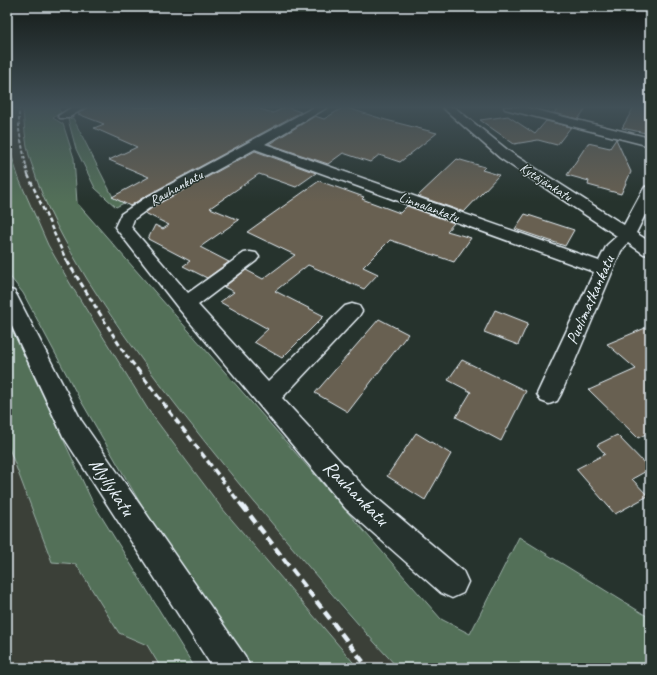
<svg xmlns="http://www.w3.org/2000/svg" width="657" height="675" font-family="Caveat,sans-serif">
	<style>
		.built { fill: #3a4138 }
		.green { fill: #527059; stroke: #9db0a8 }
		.building { fill: #686151; stroke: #e8f1f8 }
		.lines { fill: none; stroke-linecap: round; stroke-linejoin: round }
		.minor-casing { stroke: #e8f1f8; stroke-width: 3 }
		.minor { fill: #26332d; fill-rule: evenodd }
		.rail-far4 { stroke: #e8f1f8; stroke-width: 2; stroke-dasharray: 3.5 2; stroke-linecap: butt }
		.rail-far3 { stroke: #e8f1f8; stroke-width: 2.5; stroke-dasharray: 4.5 2.5; stroke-linecap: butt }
		.rail-far2 { stroke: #e8f1f8; stroke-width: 3; stroke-dasharray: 5.5 3; stroke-linecap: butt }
		.rail-far1 { stroke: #e8f1f8; stroke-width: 3.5; stroke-dasharray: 7 3.5; stroke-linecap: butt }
		.rail { stroke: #e8f1f8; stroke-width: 4.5; stroke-dasharray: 9 4.5; stroke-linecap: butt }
		.labels { text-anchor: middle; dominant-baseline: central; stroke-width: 3; stroke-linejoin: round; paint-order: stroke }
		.far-street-label { font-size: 14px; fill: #e8f1f8; stroke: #26332d }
		.street-label { font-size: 17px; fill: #e8f1f8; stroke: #26332d }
		.near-street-label { font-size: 20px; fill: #e8f1f8; stroke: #26332d }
	</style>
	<rect width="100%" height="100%" fill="#26332d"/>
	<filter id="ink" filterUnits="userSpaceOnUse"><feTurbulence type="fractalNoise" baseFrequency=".025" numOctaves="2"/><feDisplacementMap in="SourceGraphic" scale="8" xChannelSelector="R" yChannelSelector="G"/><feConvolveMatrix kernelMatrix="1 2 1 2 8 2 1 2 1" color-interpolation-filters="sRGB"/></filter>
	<g filter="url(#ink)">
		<!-- built -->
		<g class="built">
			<polygon points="9,107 23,107 26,135 32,167 64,241 116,325 194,429 345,611 398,668 358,668 221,507 149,411 71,285 48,245 19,179 8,144"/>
			<polygon points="7,443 52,562 76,564 119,633 147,645 161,668 7,668"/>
		</g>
		<!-- green -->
		<g class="green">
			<polygon points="7,107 9,107 8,144 19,179 48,245 71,285 149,411 221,507 358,668 247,668 150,520 77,394 23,293 7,273"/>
			<path d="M23,107H59V110L61,112L53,118L63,124L74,158L77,203L441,619L470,634L519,537L650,618V668H398C345,611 295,551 245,491C189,423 134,354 87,279C66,244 45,208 33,168C26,150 24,127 23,107Z"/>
			<polygon points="73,118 113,197 124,203 116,207 95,188 76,149 68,119"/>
			<polygon points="7,319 93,503 195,668 161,668 147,645 119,633 76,564 52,562 7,443"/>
		</g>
		<!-- building -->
		<g class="building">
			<polygon points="87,107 254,107 273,113 286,107 301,112 144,197 130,206 112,197 149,177 109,160 137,147 94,128 104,124 78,114"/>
			<polygon points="344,107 386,120 437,133 400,162 379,155 370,162 343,153 328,164 269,144 315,116 324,119"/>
			<polygon points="559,107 587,107 578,119 554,113"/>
			<polygon points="634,107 650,107 650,134 622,128"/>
			<polygon points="508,116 535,134 546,121 571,127 557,145 538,140 514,144 480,120"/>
			<polygon points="616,139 631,172 621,194 588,185 589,181 567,175 588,143 610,148"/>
			<polygon points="255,151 316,173 296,187 259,174 210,208 239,220 200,247 229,262 207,278 183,266 190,261 148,239 155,225 163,229 169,225 145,213 156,205"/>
			<polygon points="457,159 485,167 482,170 499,175 464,212 418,196"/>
			<polygon points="319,181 364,197 362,199 400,213 407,206 454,223 447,231 471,238 454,262 390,240 363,267 378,274 364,289 308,265 275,291 324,316 282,358 254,342 268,329 220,302 234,292 224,287 246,270 263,279 295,255 247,232"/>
			<polygon points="525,214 574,230 565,246 515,229"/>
			<polygon points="495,310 528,323 518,345 484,332"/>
			<polygon points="379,319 408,334 348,412 315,393"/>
			<polygon points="650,326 650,432 638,438 589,390 636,369 607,344"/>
			<polygon points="462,360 526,391 501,441 456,417 471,392 448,380"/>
			<polygon points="416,433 451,454 425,500 387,476"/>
			<polygon points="617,435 650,469 632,479 648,496 615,514 576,469 605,454 597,445"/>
		</g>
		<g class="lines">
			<defs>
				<g id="minor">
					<polygon points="72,107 86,107 68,118 60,118 58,116"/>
					<polygon points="314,107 328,107 265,144 599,261 607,245 617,236 500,158 442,107 454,107 510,152 624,225 643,190 645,187 650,186 650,205 636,233 650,242 650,255 644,254 628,243 621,251 561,394 557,401 549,404 541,401 537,394 594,272 255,149 155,204 134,219 131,227 188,293 244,253 250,252 256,253 259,257 256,261 198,305 268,382 345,306 352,304 359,306 362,311 359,316 282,398 366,489 463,571 468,582 463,593 452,598 441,593 346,509 179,309 115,227 121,214 145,198"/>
					<polygon points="504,107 524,107 650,138 650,146 505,109"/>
					<polygon points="7,289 14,291 17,296 81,420 245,656 250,668 213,668 63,436 7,316"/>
				</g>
			</defs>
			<!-- minor casing -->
			<use href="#minor" class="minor-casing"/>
			<!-- minor -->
			<use href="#minor" class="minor"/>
			<!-- rail-far4 -->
			<polyline class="rail-far4" points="19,107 19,130 28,176"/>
			<!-- rail-far3 -->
			<polyline class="rail-far3" points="28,175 67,262"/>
			<!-- rail-far2 -->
			<polyline class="rail-far2" points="67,261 125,354 138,370"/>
			<!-- rail-far1 -->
			<polyline class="rail-far1" points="137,369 242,506"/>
			<!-- rail -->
			<polyline class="rail" points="242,505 368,668"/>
		</g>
	</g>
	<!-- sky -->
	<linearGradient id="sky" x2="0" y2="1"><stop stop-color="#151c19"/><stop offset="0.53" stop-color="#415057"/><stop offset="1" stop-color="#415057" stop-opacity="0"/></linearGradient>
	<rect width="657" height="202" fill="url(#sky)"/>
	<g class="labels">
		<!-- far-street labels -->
		<g class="far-street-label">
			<text transform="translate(546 182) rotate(33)">Kytäjänkatu</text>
			<text transform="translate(176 188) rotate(-29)">Rauhankatu</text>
			<text transform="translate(429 207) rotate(20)">Linnalankatu</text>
		</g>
		<!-- street labels -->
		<g class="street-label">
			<text transform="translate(590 300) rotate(-66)">Puolimatkankatu</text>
		</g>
		<!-- near-street labels -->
		<g class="near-street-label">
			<text transform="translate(112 487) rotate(56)">Myllykatu</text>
			<text transform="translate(356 493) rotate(45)">Rauhankatu</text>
		</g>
	</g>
	<!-- margin -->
	<rect width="657" height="675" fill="none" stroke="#26332d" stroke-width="24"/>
	<rect x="12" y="12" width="633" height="651" fill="none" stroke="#e8f1f8" stroke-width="1.5" filter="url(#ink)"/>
</svg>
